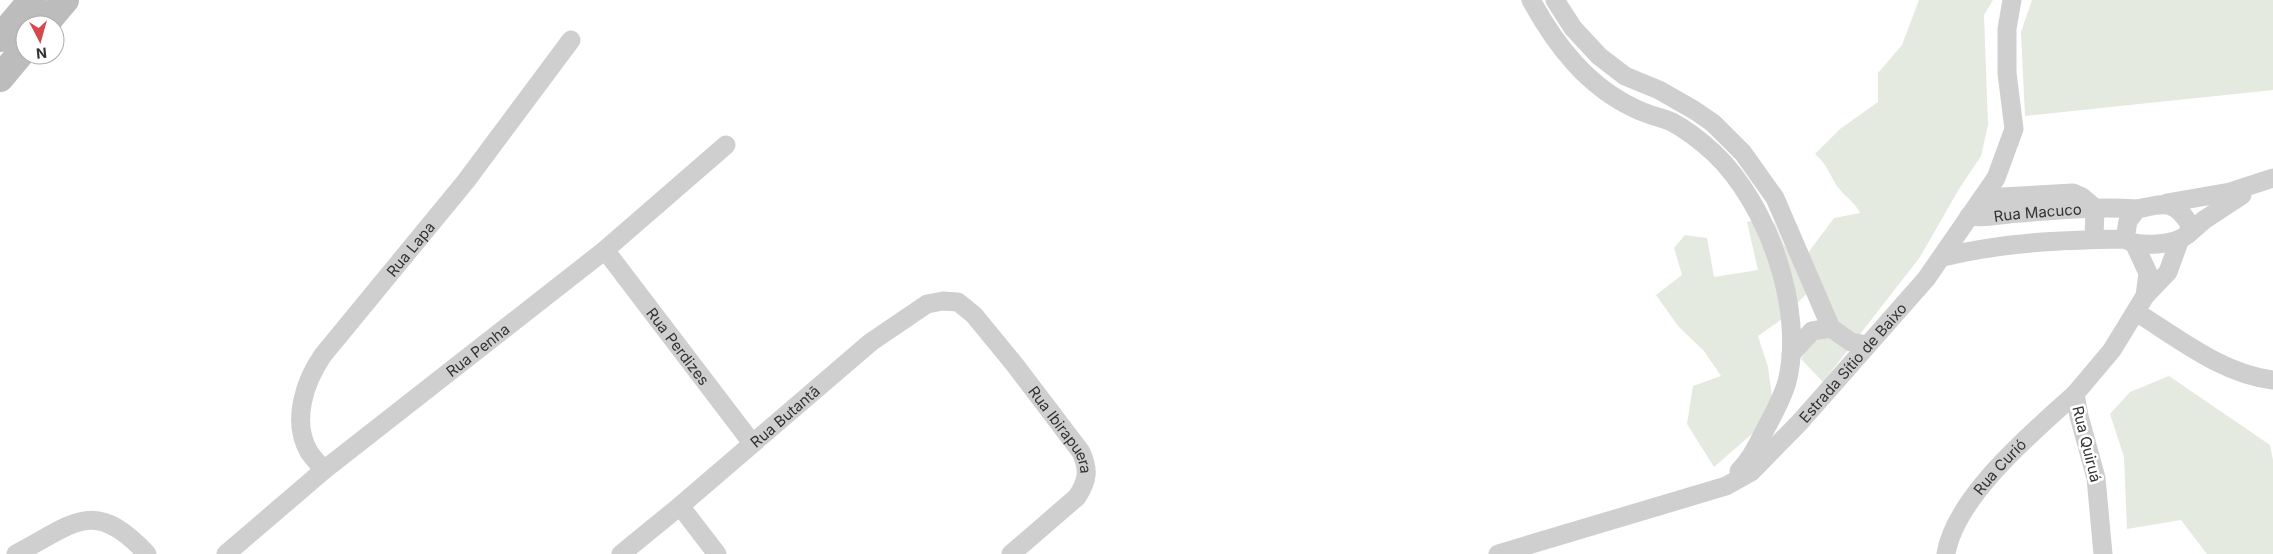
<svg xmlns="http://www.w3.org/2000/svg" width="2273" height="554" font-family="Inter,sans-serif">
	<style>
		.green { fill: #e4eadf }
		.lines { fill: none; stroke-linecap: round; stroke-linejoin: round }
		.street { stroke: #cfcfcf; stroke-width: 19 }
		.secondary { stroke: #bcbcbc; stroke-width: 28 }
		.labels { text-anchor: middle; dominant-baseline: central; stroke-width: 5; stroke-linejoin: round; paint-order: stroke }
		.street-label { font-size: 15px; fill: #323232; stroke: #fff }
	</style>
	<rect width="100%" height="100%" fill="#fff"/>
	<!-- green -->
	<g class="green">
		<path d="M1919,0H1993L1984,15L1988,125L1981,156L1959,189L1920,257L1823,382L1801,359L1832,307L1811,289L1782,319L1758,336L1768,367L1772,397L1760,427L1714,467L1687,424L1693,386L1721,376L1704,351L1678,326L1656,295L1682,275L1674,248L1685,235L1707,238L1714,277L1758,270L1747,222L1764,217L1775,224L1784,245L1802,261L1834,218L1860,213C1855,202 1844,196 1837,186C1829,174 1827,164 1815,154L1840,129L1878,102V73L1902,45Z"/>
		<polygon points="2032,0 2273,0 2273,90 2025,116 2021,32"/>
		<polygon points="2169,376 2270,445 2273,460 2273,554 2207,554 2181,520 2127,529 2124,457 2110,414 2130,392"/>
	</g>
	<g class="lines">
		<!-- street -->
		<g class="street">
			<path d="M1531,0C1556,46 1588,87 1636,109C1648,115 1660,117 1672,122C1687,130 1702,142 1714,153C1768,204 1805,310 1787,382C1782,399 1773,415 1765,430C1757,445 1751,459 1739,471"/>
			<polyline points="1555,0 1573,28 1599,56 1625,76 1659,90 1694,110 1713,123 1743,153 1775,198 1831,328 1851,342 1867,345"/>
			<polyline points="1982,198 2073,193 2082,197 2095,208 2094,238"/>
			<polyline points="2167,203 2230,192 2273,178"/>
			<path id="s1" d="M1969,216C1986,219 2002,214 2019,213C2058,210 2098,206 2137,209"/>
			<polyline points="2188,234 2204,220 2242,195"/>
			<polyline points="2134,243 2148,273 2145,296"/>
			<path id="s2" d="M605,250L752,443"/>
			<path d="M1943,257C2006,242 2061,240 2125,239C2139,248 2176,245 2188,234L2190,225C2174,198 2163,204 2137,209L2128,221L2125,239"/>
			<path d="M2136,312C2178,338 2222,374 2273,380"/>
			<polyline points="1791,354 1812,331 1831,328"/>
			<path id="s3" d="M324,470C319,464 313,458 309,452C291,421 305,381 323,355L466,181L571,40"/>
			<polyline points="680,506 717,554"/>
			<path d="M16,554C75,523 94,497 147,554"/>
			<path id="s4" d="M226,554L324,470L605,250L726,145"/>
			<path id="s5" d="M621,554L680,506L871,342L927,304L943,301L958,302L974,315L1015,365L1081,452C1089,470 1088,480 1077,497L1011,554"/>
			<path id="s6" d="M1498,554L1726,486L1751,472L1800,422L1926,279L1996,178L2014,129L2007,73V29L2012,0"/>
			<path id="s7" d="M1946,554C1955,497 2033,432 2075,394"/>
			<polyline points="2103,554 2096,478 2079,416 2075,394 2112,350 2145,296 2168,272 2180,239"/>
		</g>
		<!-- secondary -->
		<g class="secondary">
			<polyline points="44,25 65,0"/>
			<polyline points="0,38 32,0"/>
			<polyline points="0,78 25,48"/>
		</g>
	</g>
	<g class="labels">
		<!-- street labels -->
		<g class="street-label">
			<text stroke="none"><textPath href="#s1" startOffset="69">Rua Macuco</textPath></text>
			<text stroke="none"><textPath href="#s3" startOffset="264">Rua Lapa</textPath></text>
			<text stroke="none"><textPath href="#s2" startOffset="121">Rua Perdizes</textPath></text>
			<text stroke="none"><textPath href="#s4" startOffset="324">Rua Penha</textPath></text>
			<text stroke="none"><textPath href="#s6" startOffset="416">Estrada Sítio de Baixo</textPath></text>
			<text stroke="none"><textPath href="#s5" startOffset="214">Rua Butantã</textPath></text>
			<text stroke="none"><textPath href="#s5" startOffset="592">Rua Ibirapuera</textPath></text>
			<text transform="translate(2087 444) rotate(76)">Rua Quiruá</text>
			<text stroke="none"><textPath href="#s7" startOffset="104">Rua Curió</textPath></text>
		</g>
	</g>
	<!-- north arrow -->
	<g transform="translate(40 40) rotate(174)"><circle r="24" fill="#ffffff" stroke="#adadad"/>
	<path d="M0-4L9 19L0 12L-9 19Z" fill="#d5484e"/>
	<text y="-8" font-size="14" font-weight="bold" text-anchor="middle" fill="#323232">N</text>
	</g>
</svg>
